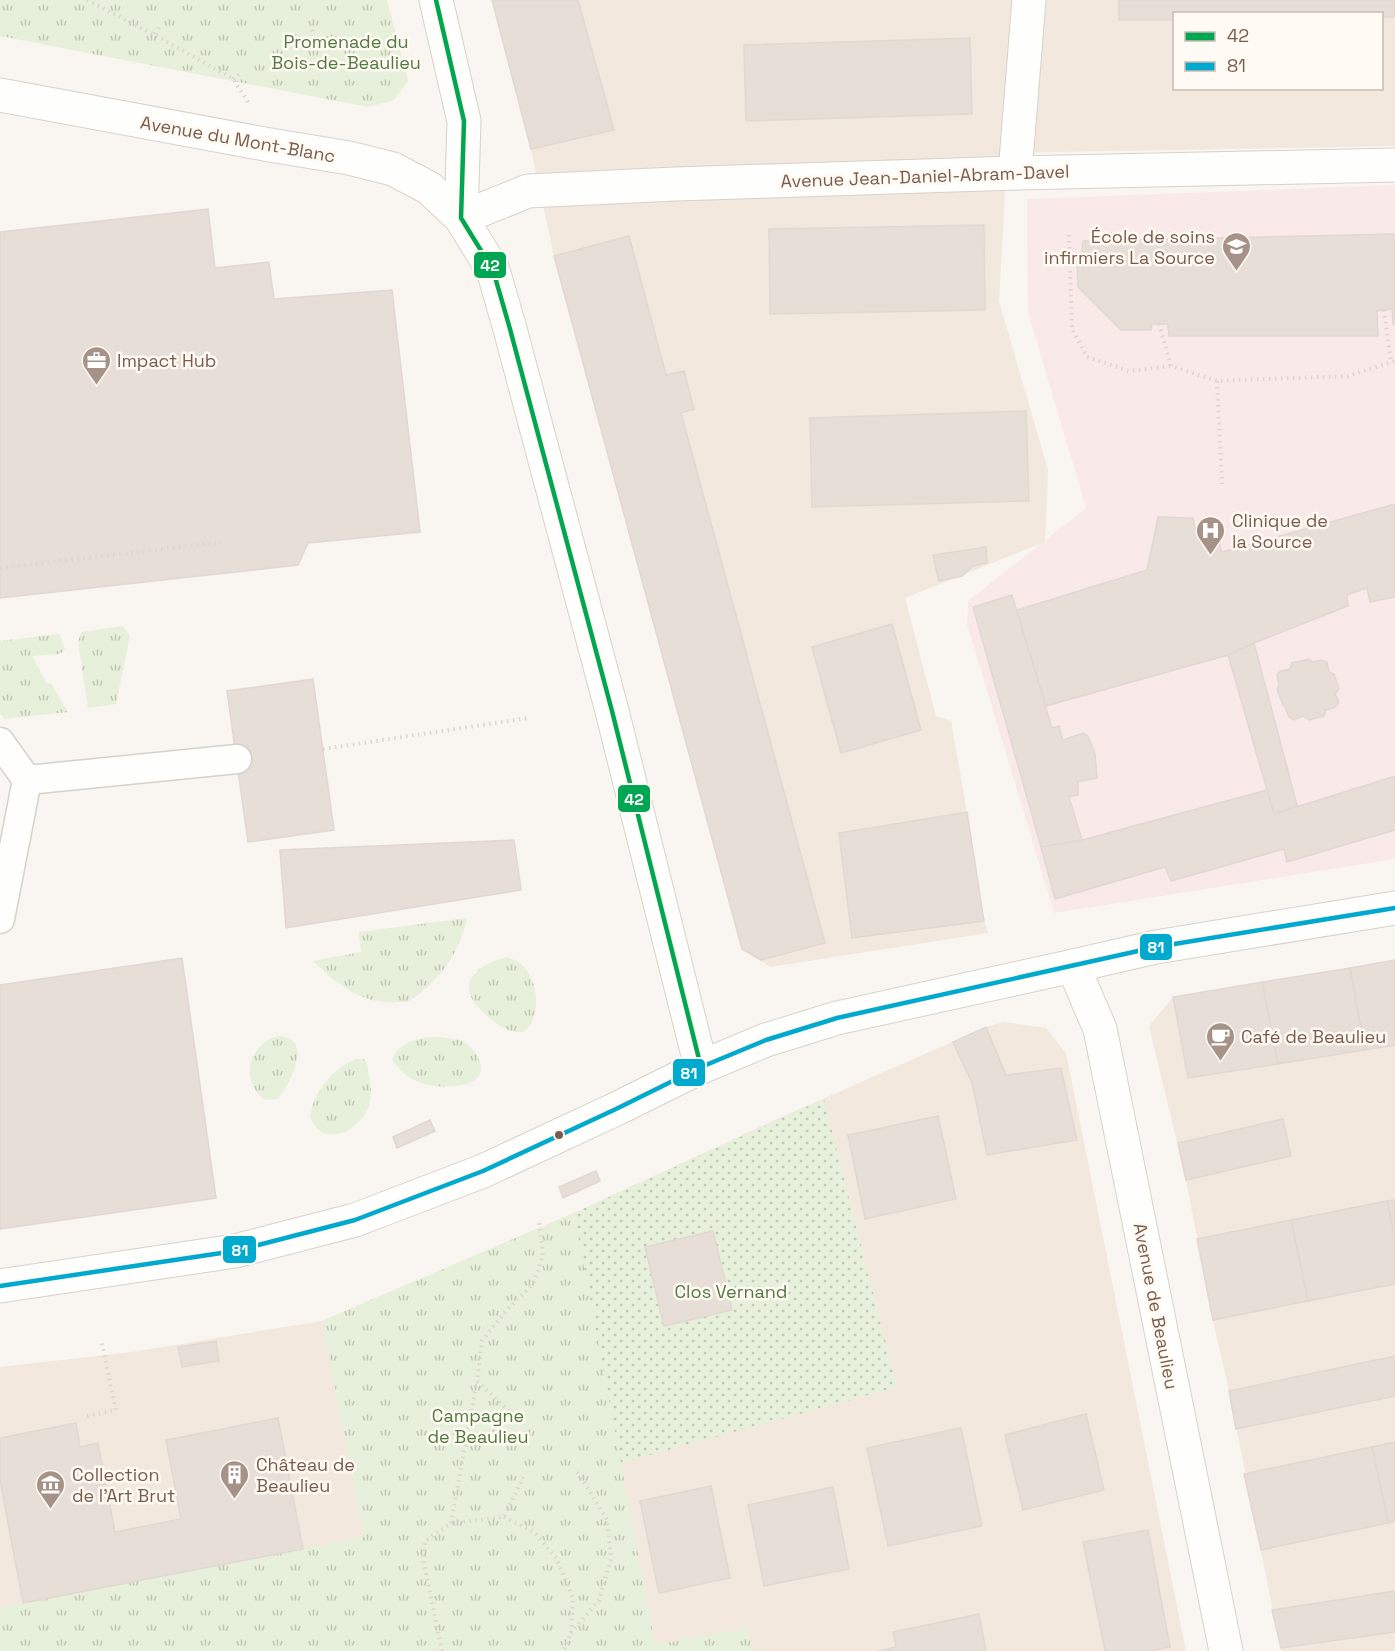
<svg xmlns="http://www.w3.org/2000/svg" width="1395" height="1651" font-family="'Space Grotesk',sans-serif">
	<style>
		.residential { fill: #f2e8de; fill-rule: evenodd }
		.medical { fill: #fae9e9 }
		.grass { fill: url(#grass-tufts) }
		.garden { fill: url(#garden-dots) }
		.building { fill: #e6ded7; stroke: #e2d8d2; stroke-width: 1.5 }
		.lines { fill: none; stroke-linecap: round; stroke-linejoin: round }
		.pedestrian-casing { stroke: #d7d1cb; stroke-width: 31 }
		.minor-casing { stroke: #d7d1cb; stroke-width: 35 }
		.tertiary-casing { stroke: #d7d1cb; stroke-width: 35 }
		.secondary-casing { stroke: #d9d2cb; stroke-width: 35 }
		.path { stroke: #dcd5d0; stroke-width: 4; stroke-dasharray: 1.5 4.5; stroke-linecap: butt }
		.pedestrian { stroke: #fefefd; stroke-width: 28 }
		.minor { stroke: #fefefd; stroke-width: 33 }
		.tertiary { stroke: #fefefd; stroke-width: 33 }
		.secondary { stroke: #fefefd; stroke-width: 33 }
		.bus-1-casing { stroke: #fffaf3; stroke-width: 9 }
		.bus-2-casing { stroke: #fffaf3; stroke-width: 9 }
		.bus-1 { stroke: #00a651; stroke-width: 4.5 }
		.bus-2 { stroke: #00a9ce; stroke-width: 4.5 }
		.bus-dot { fill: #7a5c4d; stroke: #fffaf3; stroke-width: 2 }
		.labels { text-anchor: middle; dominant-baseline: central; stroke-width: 5; stroke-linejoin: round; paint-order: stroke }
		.park-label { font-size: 18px; fill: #537a41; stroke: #fffaf3 }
		.street-label { font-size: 18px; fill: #7a5c4d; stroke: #fffaf3 }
		.poi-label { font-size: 18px; fill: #7a5c4d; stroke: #fffaf3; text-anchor: start }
		.line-badge { stroke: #fffaf3; stroke-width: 2 }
		.badge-label { font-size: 16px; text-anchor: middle; font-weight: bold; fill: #fff }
	</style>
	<defs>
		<pattern id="grass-tufts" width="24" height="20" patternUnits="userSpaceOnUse" patternTransform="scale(1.5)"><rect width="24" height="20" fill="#e7f0db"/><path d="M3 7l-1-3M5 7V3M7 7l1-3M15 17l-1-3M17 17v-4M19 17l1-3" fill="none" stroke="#c0c6b4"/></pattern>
		<pattern id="garden-dots" width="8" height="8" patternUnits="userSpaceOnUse" patternTransform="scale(1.5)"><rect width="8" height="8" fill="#e7f0db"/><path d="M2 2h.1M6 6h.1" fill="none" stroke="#c0c6b4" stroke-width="1.8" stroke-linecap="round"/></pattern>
	</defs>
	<rect width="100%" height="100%" fill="#f9f5f0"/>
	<!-- residential -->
	<g class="residential">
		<path d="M492,0H1395V146L1007,153L999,301L1048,470L1045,542L905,598L936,716L951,721L967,812L984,921L988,933L770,967L742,949L554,256L531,149ZM1174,14H1382V88H1174Z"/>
		<polygon points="1395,960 1395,1651 1281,1651 1229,1391 1213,1320 1186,1180 1149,1026 1173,997"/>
		<polygon points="1003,1022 1046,1028 1066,1053 1186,1651 0,1651 0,1367 132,1352 322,1321 574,1213 775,1120 986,1027"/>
	</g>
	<!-- medical -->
	<polygon class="medical" points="1395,185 1395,859 1054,913 967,624 968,601 1086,508 1028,312 1027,199"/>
	<!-- grass -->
	<g class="grass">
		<polygon points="0,0 387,0 408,81 394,100 368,107 0,36"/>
		<polygon points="122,626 130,635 116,704 88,708 78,641 82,632"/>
		<polygon points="59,634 65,649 60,654 32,656 47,684 51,683 68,712 4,719 0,712 0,641"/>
		<path d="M467,918C463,940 451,963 435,979C427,987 417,998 406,1002C403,1002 400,1002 397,1002C362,1005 336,983 313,961L361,952L359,932Z"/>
		<path d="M507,957C511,959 516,960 520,963C535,976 541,1002 532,1021C531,1025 527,1029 524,1032C507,1033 499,1026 486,1015C454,988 471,966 507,957Z"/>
		<path d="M280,1036C314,1039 290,1083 278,1099L265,1100C244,1084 245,1056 266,1041C270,1038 275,1037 280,1036Z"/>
		<path d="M427,1037C438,1037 453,1037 464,1042C474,1047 487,1067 478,1077C474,1082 468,1084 462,1085C436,1090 406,1084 392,1059C401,1043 409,1041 427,1037Z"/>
		<path d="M356,1059H364C368,1064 368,1070 369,1077C371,1086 372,1095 369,1105C364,1123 336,1145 318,1129C315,1127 312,1121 310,1117C313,1093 333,1067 356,1059Z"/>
		<polygon points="574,1213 655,1645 748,1628 752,1651 0,1651 0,1608 364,1537 322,1321"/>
	</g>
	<!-- garden -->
	<polygon class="garden" points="824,1099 897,1387 621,1463 574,1213"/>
	<!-- building -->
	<g class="building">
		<polygon points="492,0 578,0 614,130 531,149"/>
		<polygon points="1119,0 1395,0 1395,17 1382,17 1382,14 1174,14 1174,20 1119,20"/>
		<polygon points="970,38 972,114 746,121 744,45"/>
		<polygon points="208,209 215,268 269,262 274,299 392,290 420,532 308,543 298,565 0,598 0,232"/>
		<polygon points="984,225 985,310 770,314 769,229"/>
		<polygon points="1395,234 1395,324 1393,324 1392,309 1377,311 1378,336 1169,336 1168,324 1152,324 1151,330 1121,330 1078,287 1077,257 1081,257 1083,241"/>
		<polygon points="629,236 666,375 684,371 694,409 681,413 825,943 761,960 742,949 554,256"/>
		<polygon points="1026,411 1029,501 812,507 810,418"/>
		<polygon points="1395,504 1395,597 1370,602 1367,588 1347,595 1348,606 1254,643 1228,655 1046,706 1017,610 1147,570 1158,517 1193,518 1195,528 1214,522 1222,552"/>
		<polygon points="986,547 987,563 973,566 962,576 939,581 933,555"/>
		<polygon points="1012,595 1052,728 1059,726 1063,740 1083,733 1088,736 1095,754 1097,778 1078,782 1078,795 1069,797 1082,840 1041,847 973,607"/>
		<polygon points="892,624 921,730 841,753 812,647"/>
		<polygon points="1254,643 1297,805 1274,814 1228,655"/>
		<polygon points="1309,659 1313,662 1321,660 1327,662 1329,672 1334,674 1339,689 1335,694 1339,702 1334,708 1326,710 1324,716 1309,720 1303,716 1294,720 1289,717 1285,707 1283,705 1277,689 1279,685 1277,675 1280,671 1290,669 1292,663"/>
		<polygon points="313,679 334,830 248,842 227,691"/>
		<polygon points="1395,776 1395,830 1287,862 1284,849 1171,881 1165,867 1055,899 1041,847 1082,840 1267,790 1274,814"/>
		<polygon points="967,812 984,921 852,938 839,833"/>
		<polygon points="514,840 521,890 286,928 280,850"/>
		<polygon points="182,958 216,1198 0,1229 0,985"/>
		<polygon points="1395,960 1395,1045 1365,1050 1350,968"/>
		<polygon points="1350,968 1365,1050 1278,1064 1262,982"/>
		<polygon points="1262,982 1278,1064 1188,1078 1173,997"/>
		<polygon points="986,1027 1006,1075 1061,1068 1077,1140 987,1155 972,1083 953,1042"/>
		<polygon points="938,1116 956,1199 865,1219 848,1135"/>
		<polygon points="1283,1119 1291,1156 1186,1180 1178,1143"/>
		<polygon points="430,1120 435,1131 397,1148 393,1137"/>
		<polygon points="596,1171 600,1181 563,1198 559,1187"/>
		<polygon points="1395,1200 1395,1239 1387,1201"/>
		<polygon points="1387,1201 1395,1239 1395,1284 1308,1301 1291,1220"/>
		<polygon points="1291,1220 1308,1301 1213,1320 1197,1239"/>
		<polygon points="713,1231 732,1310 664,1326 645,1247"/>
		<polygon points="216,1341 219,1361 182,1367 178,1347"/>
		<polygon points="1395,1356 1395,1396 1236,1429 1229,1391"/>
		<polygon points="1086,1414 1104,1490 1023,1510 1005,1435"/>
		<polygon points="278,1418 303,1549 23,1603 0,1480 0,1438 76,1423 80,1447 98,1443 115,1532 181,1519 166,1440"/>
		<polygon points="961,1428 982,1526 888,1546 867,1448"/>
		<polygon points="1395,1442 1395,1521 1388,1523 1372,1447"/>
		<polygon points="1372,1447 1388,1523 1261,1550 1244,1474"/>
		<polygon points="711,1486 730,1578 659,1593 640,1501"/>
		<polygon points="833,1487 849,1569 764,1586 748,1505"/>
		<polygon points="1148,1530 1170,1647 1150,1651 1105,1651 1083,1542"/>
		<polygon points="1395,1591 1395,1632 1281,1648 1272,1610"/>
		<polygon points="979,1614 986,1651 878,1651 896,1647 893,1632"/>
	</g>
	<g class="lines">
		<defs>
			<g id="pedestrian">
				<polyline points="0,742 27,780"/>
				<polyline points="0,919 27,780 237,759"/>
			</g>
			<g id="minor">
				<polyline points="436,0 464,121 461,218 528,191 675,184 1015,173 1395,165"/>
				<polyline points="1015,173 1029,0"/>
			</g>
			<g id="tertiary">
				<polyline points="1073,966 1156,947 1395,908"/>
				<polyline points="0,1286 235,1251 355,1220 483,1171 616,1109 701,1067"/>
			</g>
			<polyline id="secondary" points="0,95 270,145 349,158 393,169 429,188 461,218 493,270 510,329 612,711 701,1067 766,1040 837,1018 1073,966 1100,1029 1226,1651"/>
		</defs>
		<!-- pedestrian casing -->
		<use href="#pedestrian" class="pedestrian-casing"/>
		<!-- minor casing -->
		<use href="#minor" class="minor-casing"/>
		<!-- tertiary casing -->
		<use href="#tertiary" class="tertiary-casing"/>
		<!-- secondary casing -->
		<use href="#secondary" class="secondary-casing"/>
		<!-- path -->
		<g class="path">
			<polyline points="87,0 155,35 233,79 248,102"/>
			<polyline points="311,24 313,36"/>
			<polyline points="155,34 161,25"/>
			<polyline points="233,79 242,71"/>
			<polyline points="1069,235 1072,329 1087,357 1129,371 1171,366"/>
			<polyline points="1384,310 1391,362"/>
			<polyline points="1159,324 1171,366 1217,381 1241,380 1348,376 1395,361"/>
			<polyline points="1217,381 1222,484"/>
			<polyline points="0,568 221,542"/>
			<polyline points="323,749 528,718"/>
			<polyline points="509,1411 477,1381 482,1341 506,1311 533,1284 543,1255 539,1220"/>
			<polyline points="87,1416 116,1410 101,1340"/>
			<polyline points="504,1517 534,1532 556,1558 573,1598 571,1633 563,1651"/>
			<polyline points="451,1523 477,1381"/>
			<polyline points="571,1633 599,1600 611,1559 607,1520 580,1475 576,1471"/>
			<polyline points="442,1651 424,1563 425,1541 451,1523 504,1517 523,1477"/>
		</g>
		<!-- pedestrian -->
		<use href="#pedestrian" class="pedestrian"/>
		<!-- minor -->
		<use href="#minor" class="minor"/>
		<!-- tertiary -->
		<use href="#tertiary" class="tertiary"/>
		<!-- secondary -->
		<use href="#secondary" class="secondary"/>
		<defs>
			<polyline id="bus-1" points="436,0 464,121 461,218 493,270 510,329 612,711 701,1067"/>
			<polyline id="bus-2" points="0,1286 235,1251 355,1220 483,1171 616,1109 701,1067 766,1040 837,1018 1156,947 1395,908"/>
		</defs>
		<!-- bus-1 casing -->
		<use href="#bus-1" class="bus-1-casing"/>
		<!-- bus-2 casing -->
		<use href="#bus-2" class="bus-2-casing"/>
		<!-- bus-1 -->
		<use href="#bus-1" class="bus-1"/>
		<!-- bus-2 -->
		<use href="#bus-2" class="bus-2"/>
	</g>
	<!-- icons -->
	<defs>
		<symbol id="school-pin" viewBox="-11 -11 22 30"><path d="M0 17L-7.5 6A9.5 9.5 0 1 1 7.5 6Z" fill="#a69286" stroke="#fffaf3"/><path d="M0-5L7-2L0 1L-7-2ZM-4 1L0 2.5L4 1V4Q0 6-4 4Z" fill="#fff"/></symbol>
		<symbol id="office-pin" viewBox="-11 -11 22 30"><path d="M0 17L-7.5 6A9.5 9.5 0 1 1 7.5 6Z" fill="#a69286" stroke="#fffaf3"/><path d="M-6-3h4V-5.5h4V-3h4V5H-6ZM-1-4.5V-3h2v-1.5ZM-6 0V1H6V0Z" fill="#fff"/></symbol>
		<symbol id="hospital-pin" viewBox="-11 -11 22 30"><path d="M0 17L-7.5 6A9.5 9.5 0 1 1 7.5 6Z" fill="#a69286" stroke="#fffaf3"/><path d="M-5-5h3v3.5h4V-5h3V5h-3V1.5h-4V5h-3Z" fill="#fff"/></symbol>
		<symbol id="cafe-pin" viewBox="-11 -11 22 30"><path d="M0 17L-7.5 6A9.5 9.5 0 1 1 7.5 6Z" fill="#a69286" stroke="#fffaf3"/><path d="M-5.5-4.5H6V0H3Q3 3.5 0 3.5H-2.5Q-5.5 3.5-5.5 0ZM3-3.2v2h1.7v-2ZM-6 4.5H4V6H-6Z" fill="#fff"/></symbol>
		<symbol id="building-pin" viewBox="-11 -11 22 30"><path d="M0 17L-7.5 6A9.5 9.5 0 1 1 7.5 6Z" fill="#a69286" stroke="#fffaf3"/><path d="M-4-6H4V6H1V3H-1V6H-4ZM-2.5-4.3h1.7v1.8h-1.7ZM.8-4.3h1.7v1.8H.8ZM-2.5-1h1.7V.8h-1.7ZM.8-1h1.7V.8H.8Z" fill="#fff"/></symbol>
		<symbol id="museum-pin" viewBox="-11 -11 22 30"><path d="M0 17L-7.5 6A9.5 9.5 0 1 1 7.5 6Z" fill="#a69286" stroke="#fffaf3"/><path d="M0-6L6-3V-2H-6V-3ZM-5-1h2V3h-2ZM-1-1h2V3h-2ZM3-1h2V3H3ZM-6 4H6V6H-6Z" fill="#fff"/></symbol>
	</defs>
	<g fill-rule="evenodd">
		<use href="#school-pin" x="1220" y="230" width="33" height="45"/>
		<use href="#office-pin" x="80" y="344" width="33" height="45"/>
		<use href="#hospital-pin" x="1194" y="514" width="33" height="45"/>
		<use href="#cafe-pin" x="1204" y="1020" width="33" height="45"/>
		<use href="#building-pin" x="218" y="1458" width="33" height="45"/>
		<use href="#museum-pin" x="34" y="1468" width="33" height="45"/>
	</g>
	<!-- markers -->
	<circle class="bus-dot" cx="559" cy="1135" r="5"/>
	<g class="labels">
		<!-- park labels -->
		<g class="park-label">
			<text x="346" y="41">Promenade du<tspan x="346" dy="21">Bois-de-Beaulieu</tspan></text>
			<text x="731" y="1291">Clos Vernand</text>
			<text x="478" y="1415">Campagne<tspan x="478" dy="21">de Beaulieu</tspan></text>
		</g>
		<!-- street labels -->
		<g class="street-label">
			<text transform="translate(238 139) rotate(10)">Avenue du Mont-Blanc</text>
			<text transform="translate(925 176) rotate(-2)">Avenue Jean-Daniel-Abram-Davel</text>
			<text transform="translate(1156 1306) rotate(79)">Avenue de Beaulieu</text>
		</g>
		<!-- poi labels -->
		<g class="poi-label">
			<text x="1215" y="236" text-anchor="end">École de soins<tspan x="1215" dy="21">infirmiers La Source</tspan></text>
			<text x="117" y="360">Impact Hub</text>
			<text x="1232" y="520">Clinique de<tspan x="1232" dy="21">la Source</tspan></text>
			<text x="1241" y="1036">Café de Beaulieu</text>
			<text x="256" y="1464">Château de<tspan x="256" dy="21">Beaulieu</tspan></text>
			<text x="72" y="1474">Collection<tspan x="72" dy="21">de l’Art Brut</tspan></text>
		</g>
	</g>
	<g class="line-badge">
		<rect x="473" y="251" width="34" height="28" rx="6" fill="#00a651"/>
		<rect x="617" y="784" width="34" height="29" rx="6" fill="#00a651"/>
		<rect x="1139" y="933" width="34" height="28" rx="6" fill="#00a9ce"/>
		<rect x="672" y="1058" width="34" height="29" rx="6" fill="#00a9ce"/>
		<rect x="222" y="1235" width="35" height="29" rx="6" fill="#00a9ce"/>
	</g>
	<g class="badge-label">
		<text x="490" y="271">42</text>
		<text x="634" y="805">42</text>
		<text x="1156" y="953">81</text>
		<text x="689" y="1079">81</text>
		<text x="240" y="1256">81</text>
	</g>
	<!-- legend -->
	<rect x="1173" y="12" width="210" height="78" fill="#fffaf3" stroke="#cabbb1" stroke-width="1.5"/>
	<rect x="1185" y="32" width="30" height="9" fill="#00a651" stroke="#cabbb1" stroke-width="1.5"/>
	<text x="1227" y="42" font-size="18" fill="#7a5c4d">42</text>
	<rect x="1185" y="62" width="30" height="9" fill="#00a9ce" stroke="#cabbb1" stroke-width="1.5"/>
	<text x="1227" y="72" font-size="18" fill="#7a5c4d">81</text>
</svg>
